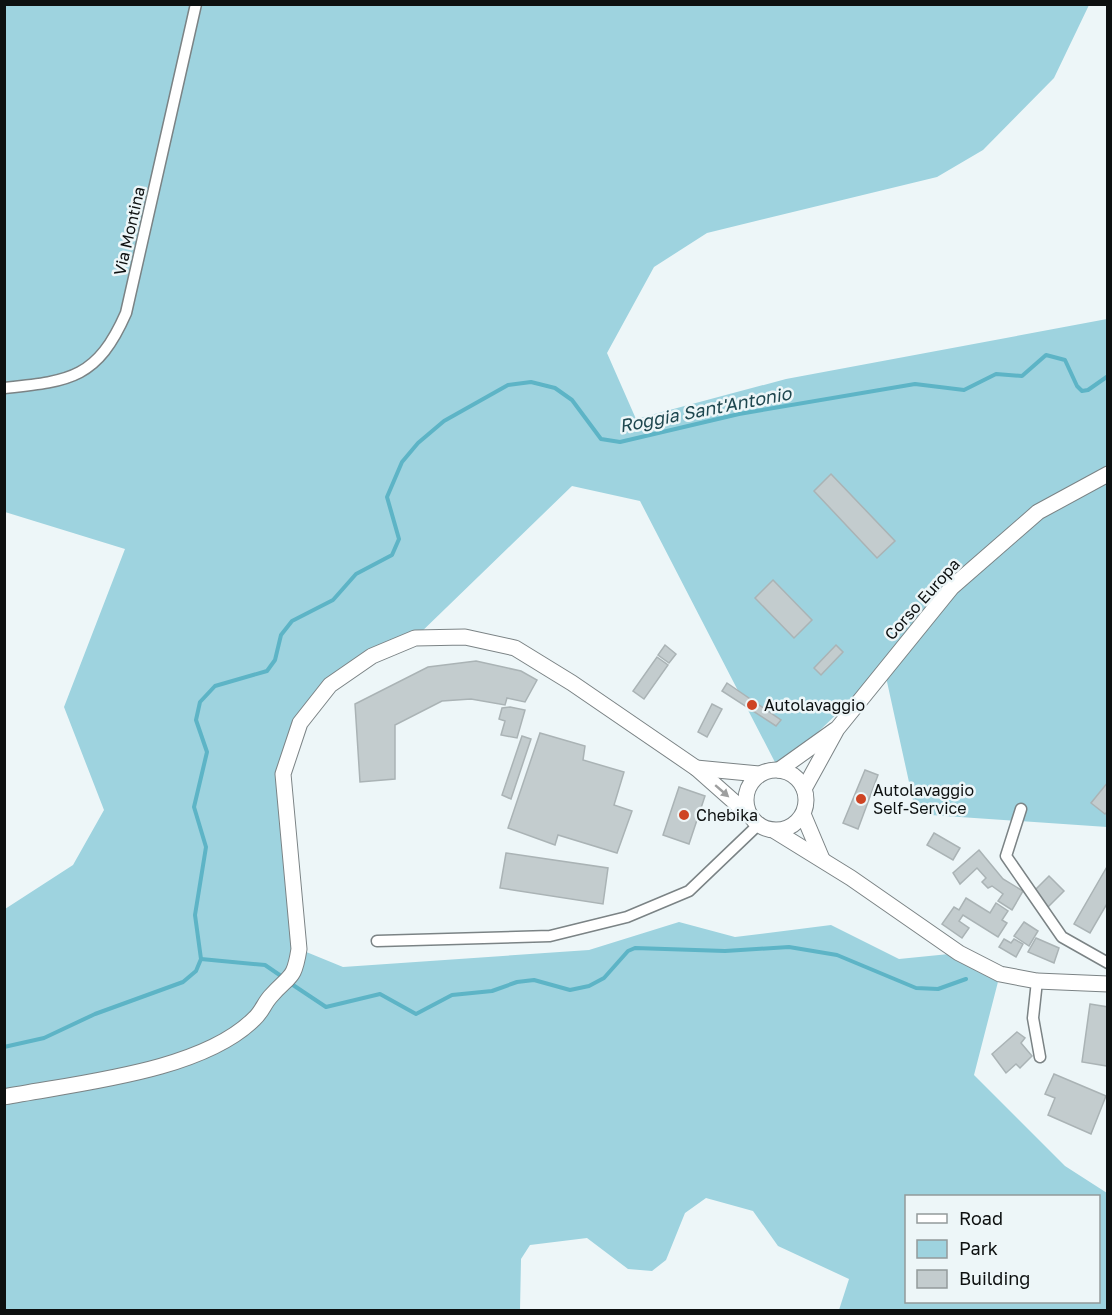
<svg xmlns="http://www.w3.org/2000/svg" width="1112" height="1315" font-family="'Golos Text',sans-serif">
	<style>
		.green { fill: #9ed3df; fill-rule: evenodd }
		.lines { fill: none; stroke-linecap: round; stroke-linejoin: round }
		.stream { stroke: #5db4c6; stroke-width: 4 }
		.building { fill: #c3ccce; stroke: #aab3b5; stroke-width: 1.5 }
		.street-casing { stroke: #7b8385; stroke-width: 13 }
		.secondary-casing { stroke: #7b8385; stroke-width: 17 }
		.street { stroke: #fff; stroke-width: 10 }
		.secondary { stroke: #fff; stroke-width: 15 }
		.oneway { fill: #9e9f9f }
		.poi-dot { fill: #ce4424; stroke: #edf6f8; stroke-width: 2 }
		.labels { text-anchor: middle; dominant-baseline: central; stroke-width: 5; stroke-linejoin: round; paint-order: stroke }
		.street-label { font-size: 16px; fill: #0d1010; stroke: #edf6f8 }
		.poi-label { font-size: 16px; fill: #0d1010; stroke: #edf6f8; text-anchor: start }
		.water-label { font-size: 18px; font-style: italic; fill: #1e474f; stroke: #edf6f8 }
	</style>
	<rect width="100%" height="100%" fill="#edf6f8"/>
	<!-- green -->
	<path class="green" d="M5,5H1089L1054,78L983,150L937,177L707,233L654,267L607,353L636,419L786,379L1107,319V827L916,814L884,668L779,770L640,501L572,486L415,638L372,656L300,723L283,774L299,949L343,967L589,950L679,922L735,937L831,925L899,959L959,953L1000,974L974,1075L1065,1166L1107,1193V1310H839L849,1279L778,1246L753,1211L706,1198L685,1213L666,1260L652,1271L628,1269L587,1238L530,1245L521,1259L520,1310H5V909L73,865L104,810L64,707L125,549L5,512ZM906,1196H1098V1302H906Z"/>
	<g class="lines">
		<!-- stream -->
		<g class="stream">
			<polyline points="201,959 265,965 284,978"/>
			<polyline points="290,983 326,1007 380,994 416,1014 452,995 492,991 517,982 534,980 570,990 589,986 604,978 628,951 635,948 725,951 789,947 837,955 916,988 938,989 966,979"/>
			<polyline points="4,1047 44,1038 95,1014 183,982 196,971 201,959 195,915 206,847 194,807 207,752 196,720 200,702 215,686 267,671 275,660 281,635 292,621 333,600 356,574 392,555 399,539 387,497 402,462 418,443 444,421 508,385 531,382 555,388 572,400 601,439 620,442 739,414 915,384 964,390 996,374 1022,376 1046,355 1065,360 1077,386 1082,391 1088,390 1108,376"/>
		</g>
	</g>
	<!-- building -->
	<g class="building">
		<polygon points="831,474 895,541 877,558 814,491"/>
		<polygon points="773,580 812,620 794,638 755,598"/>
		<polygon points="665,645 676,654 669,663 658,655"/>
		<polygon points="836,645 843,652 821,675 814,668"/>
		<polygon points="657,657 668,665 644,699 633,691"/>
		<polygon points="476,661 521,671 537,680 525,702 507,698 505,705 471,699 442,701 395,725 395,779 360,782 355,704 428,667"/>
		<polygon points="727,683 781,720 776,726 722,691"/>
		<polygon points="712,704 722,709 707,737 698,732"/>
		<polygon points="510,707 525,710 517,738 501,735 505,721 499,719 502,708"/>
		<polygon points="540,733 585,746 583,760 624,772 614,805 632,811 617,853 558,835 555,845 508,828"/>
		<polygon points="522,736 531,739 511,799 502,795"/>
		<polygon points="865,770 878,775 858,829 843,823"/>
		<polygon points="1108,782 1108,811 1105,814 1091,803"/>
		<polygon points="679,787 705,796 689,844 663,835"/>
		<polygon points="934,833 960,848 953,860 927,845"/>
		<polygon points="979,850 1003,879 1023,891 1012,910 998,901 1003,894 992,886 988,888 982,882 986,878 977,868 960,884 953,873"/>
		<polygon points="506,853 608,868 603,904 500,888"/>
		<polygon points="1108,865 1108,902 1090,933 1074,924"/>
		<polygon points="1049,876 1064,891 1048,907 1033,892"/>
		<polygon points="966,898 990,913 996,903 1008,911 1002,920 1007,923 998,937 963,915 959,921 969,928 962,938 942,924 954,907 959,910"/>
		<polygon points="1024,922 1038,931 1029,946 1014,936"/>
		<polygon points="1036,938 1059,948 1054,963 1028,952"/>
		<polygon points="1004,939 1011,943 1014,939 1023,944 1016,957 999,947"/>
		<polygon points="1090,1004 1108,1007 1107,1066 1082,1062"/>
		<polygon points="1017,1032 1025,1038 1021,1043 1032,1056 1020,1068 1016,1064 1006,1073 992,1054"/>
		<polygon points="1054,1074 1106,1096 1091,1134 1048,1115 1055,1098 1045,1094"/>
	</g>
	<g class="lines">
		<defs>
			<g id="street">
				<path d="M4,388C70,381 97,379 126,313L196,4"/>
				<polyline points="1021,809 1006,856 1062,937 1108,963"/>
				<polyline points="377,941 550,936 627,917 689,891 758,825"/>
				<polyline points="1037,981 1033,1018 1040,1057"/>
			</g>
			<g id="secondary">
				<polyline points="696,768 759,774"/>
				<circle cx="776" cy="800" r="30"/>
				<polyline points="779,770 835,730"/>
				<polyline points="804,789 837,729 952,587 1038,512 1108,474"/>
				<polyline points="803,814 822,859"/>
				<polyline points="775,831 851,878 959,953 1000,974 1037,981 1108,984"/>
				<path d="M4,1097C76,1083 201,1072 254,1019C261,1013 264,1004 270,997C290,974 294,981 299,949L283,774L300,723L330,685L372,656L415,638L465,637L515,648L572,683L696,768L749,815"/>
			</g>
		</defs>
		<!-- street casing -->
		<use href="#street" class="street-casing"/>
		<!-- secondary casing -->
		<use href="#secondary" class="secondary-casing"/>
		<!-- street -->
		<use href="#street" class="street"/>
		<!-- secondary -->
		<use href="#secondary" class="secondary"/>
	</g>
	<!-- one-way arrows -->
	<defs><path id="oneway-solid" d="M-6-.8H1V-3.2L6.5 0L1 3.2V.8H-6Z" transform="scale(1.5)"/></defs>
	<use class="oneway" href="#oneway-solid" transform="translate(722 791) rotate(41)"/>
	<!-- markers -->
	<g class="poi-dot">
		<circle cx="752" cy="705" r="6"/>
		<circle cx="861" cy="799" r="6"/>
		<circle cx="684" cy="815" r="6"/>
	</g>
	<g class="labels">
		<!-- street labels -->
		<g class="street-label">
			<text transform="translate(129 231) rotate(-77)">Via Montina</text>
			<text transform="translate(922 599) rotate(-48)">Corso Europa</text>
		</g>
		<!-- poi labels -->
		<g class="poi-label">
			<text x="764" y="705">Autolavaggio</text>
			<text x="873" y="790">Autolavaggio<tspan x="873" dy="18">Self-Service</tspan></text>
			<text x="696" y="815">Chebika</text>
		</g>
		<!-- water labels -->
		<g class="water-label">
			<text transform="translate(705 409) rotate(-11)">Roggia Sant'Antonio</text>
		</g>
	</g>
	<!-- border -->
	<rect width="1112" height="1315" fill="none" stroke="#0d1010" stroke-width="12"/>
	<!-- legend -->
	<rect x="905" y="1195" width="195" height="108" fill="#edf6f8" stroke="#939a9b" stroke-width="1.5"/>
	<rect x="917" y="1214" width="30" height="9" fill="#ffffff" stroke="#939a9b" stroke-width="1.5"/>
	<text x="959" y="1225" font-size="18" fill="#0d1010">Road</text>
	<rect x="917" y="1240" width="30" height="18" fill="#9ed3df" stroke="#939a9b" stroke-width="1.5"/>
	<text x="959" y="1255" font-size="18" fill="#0d1010">Park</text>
	<rect x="917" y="1270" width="30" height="18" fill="#c3ccce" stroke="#939a9b" stroke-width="1.5"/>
	<text x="959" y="1285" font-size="18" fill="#0d1010">Building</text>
</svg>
